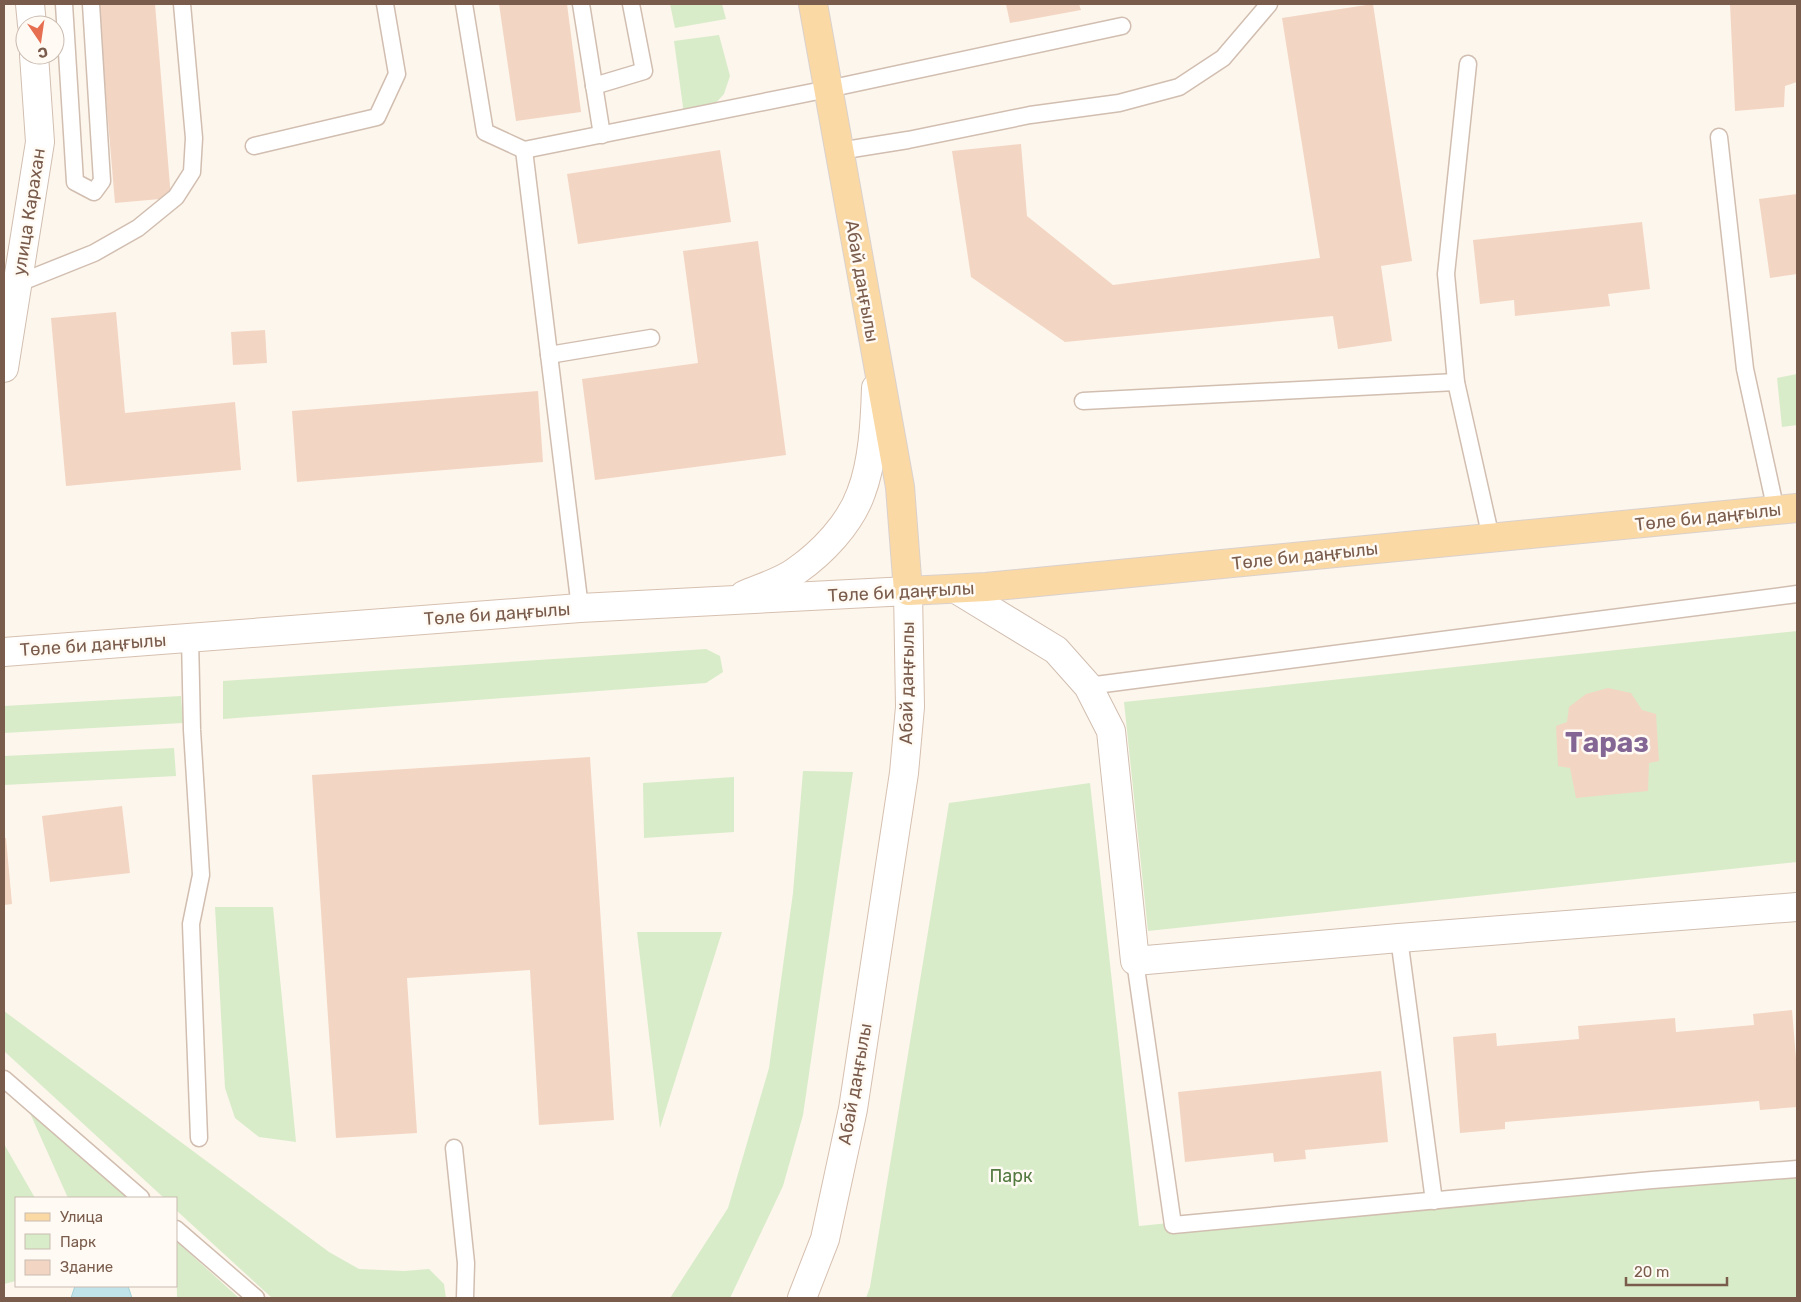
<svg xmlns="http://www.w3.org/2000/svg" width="1801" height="1302" font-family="Rubik,sans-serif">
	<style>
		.green { fill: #d8ecc9 }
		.water { fill: #bfe3e8; stroke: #a5d3da }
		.building { fill: #f3d5c3 }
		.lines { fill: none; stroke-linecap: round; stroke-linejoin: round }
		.lane-casing { stroke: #d1beb0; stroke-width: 19 }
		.street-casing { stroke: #d1beb0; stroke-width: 30 }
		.secondary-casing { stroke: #d6c0b0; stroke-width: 30 }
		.primary-casing { stroke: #dad1cd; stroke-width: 30 }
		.lane { stroke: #fff; stroke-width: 16 }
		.street { stroke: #fff; stroke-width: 28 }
		.secondary { stroke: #fff; stroke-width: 28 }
		.primary { stroke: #fbd9a5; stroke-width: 28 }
		.labels { text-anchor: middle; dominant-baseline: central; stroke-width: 5; stroke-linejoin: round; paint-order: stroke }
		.street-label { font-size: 18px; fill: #7a5c4d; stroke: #fffaf3 }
		.park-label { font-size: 18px; fill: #537a41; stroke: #fffaf3 }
		.town-label { font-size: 28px; font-weight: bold; fill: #846695; stroke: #fffaf3 }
	</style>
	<rect width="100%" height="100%" fill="#fdf6ec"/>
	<!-- green -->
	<g class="green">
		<polygon points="670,4 722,4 726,19 675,28"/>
		<polygon points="719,35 730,76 724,94 711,108 684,114 674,41"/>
		<polygon points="1797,374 1797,425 1782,427 1777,378"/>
		<polygon points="1797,631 1797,862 1148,931 1124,702"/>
		<polygon points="706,649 720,656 723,672 706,683 223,719 223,681"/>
		<polygon points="181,696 183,723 4,733 4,706"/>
		<polygon points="174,748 176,776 4,785 4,756"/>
		<polygon points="803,771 853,772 803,1115 783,1186 730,1298 670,1298 728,1208 769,1068 793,893"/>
		<polygon points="734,777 734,832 644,838 643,783"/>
		<polygon points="1090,783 1139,1226 1797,1160 1797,1298 866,1298 870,1287 949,803"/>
		<polygon points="215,907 273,907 296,1142 259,1137 235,1118 225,1088"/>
		<polygon points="637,932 722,932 660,1128"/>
		<polygon points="4,1011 329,1252 359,1269 404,1271 429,1269 444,1284 446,1298 272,1298 176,1210 176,1198 164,1198 4,1051"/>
		<polygon points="25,1102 130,1198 68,1198"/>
		<polygon points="4,1144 35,1198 16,1198 16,1281 4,1284"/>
		<polygon points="176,1241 239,1298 177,1298"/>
	</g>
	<!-- water -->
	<polygon class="water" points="75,1286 128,1286 132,1298 71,1298"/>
	<!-- building -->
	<g class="building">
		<polygon points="98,4 155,4 171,198 115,203"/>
		<polygon points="499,4 567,4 581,112 516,121"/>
		<polygon points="1006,4 1079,4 1081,10 1010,23"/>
		<polygon points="1373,4 1412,261 1381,266 1392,341 1338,349 1333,316 1065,342 971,277 952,151 1021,144 1027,216 1113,285 1320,258 1282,18"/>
		<polygon points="1730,4 1797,4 1797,82 1785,86 1784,107 1735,111"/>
		<polygon points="720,150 731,222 578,244 567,174"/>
		<polygon points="1797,194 1797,274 1770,278 1759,199"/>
		<polygon points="1642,222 1650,289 1608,294 1610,306 1515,316 1514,300 1480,304 1473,240"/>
		<polygon points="758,241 786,455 595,480 582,379 698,363 683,251"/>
		<polygon points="116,312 125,413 235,402 241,470 66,486 51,318"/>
		<polygon points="265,330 267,363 233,365 231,332"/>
		<polygon points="538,391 543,462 297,482 292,411"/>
		<polygon points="1608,688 1631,693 1642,710 1656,714 1659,761 1649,763 1648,791 1576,798 1570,768 1558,766 1556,726 1567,722 1569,707 1586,694"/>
		<polygon points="590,757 614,1120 539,1125 530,970 407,978 417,1133 336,1138 312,775"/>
		<polygon points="122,806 130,873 50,882 42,816"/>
		<polygon points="4,838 6,838 12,904 4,905"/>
		<polygon points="1792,1010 1797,1071 1797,1107 1760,1110 1759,1101 1505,1122 1505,1129 1460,1133 1453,1037 1496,1033 1497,1046 1579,1039 1578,1026 1675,1018 1676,1032 1754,1025 1753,1014"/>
		<polygon points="1381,1071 1388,1142 1305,1150 1306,1159 1274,1162 1273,1153 1185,1162 1178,1092"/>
	</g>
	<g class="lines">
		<defs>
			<g id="lane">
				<polyline points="64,4 75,182 94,192 102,181 91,4"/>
				<polyline points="464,4 485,132 524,150 828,89 1122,26"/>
				<polyline points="581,4 602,135"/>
				<polyline points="1468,64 1446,274 1456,382 1491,538"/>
				<polyline points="594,86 644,71 631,4"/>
				<polyline points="1719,137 1745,369 1776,511"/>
				<polyline points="254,146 377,117 397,74 385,4"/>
				<polyline points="524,150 580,608"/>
				<polyline points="839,151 908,140 1030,115 1119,103 1179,87 1223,58 1269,4"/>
				<polyline points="19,283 94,253 138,228 176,197 192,172 194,138 182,4"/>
				<polyline points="549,355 651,338"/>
				<polyline points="1083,401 1456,382"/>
				<polyline points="190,638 192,730 201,875 191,924 199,1138"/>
				<polyline points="1088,686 1797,594"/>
				<polyline points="1399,938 1434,1201"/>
				<polyline points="1135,961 1173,1225 1652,1180 1797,1169"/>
				<polyline points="4,1079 141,1198"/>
				<polyline points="454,1148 466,1263 465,1298"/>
				<polyline points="176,1229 256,1298"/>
			</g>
			<g id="street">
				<polyline points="30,4 32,25"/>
				<polyline points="4,368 40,142 34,55"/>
				<polyline points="956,589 1056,650 1088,686 1111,731 1135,961 1399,938 1797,907"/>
			</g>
			<g id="secondary">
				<path d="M744,595C760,588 781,582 796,571C822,553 850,524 861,493C873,462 875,421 876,388"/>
				<polyline points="4,652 580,608 908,591 910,707 904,773 853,1109 825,1239 802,1298"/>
			</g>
			<polyline id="primary" points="813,4 900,487 908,591 986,587 1797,508"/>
		</defs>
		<!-- lane casing -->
		<use href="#lane" class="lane-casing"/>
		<!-- street casing -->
		<use href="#street" class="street-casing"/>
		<!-- secondary casing -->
		<use href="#secondary" class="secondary-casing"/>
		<!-- primary casing -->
		<use href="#primary" class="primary-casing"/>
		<!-- lane -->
		<use href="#lane" class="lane"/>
		<!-- street -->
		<use href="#street" class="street"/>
		<!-- secondary -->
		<use href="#secondary" class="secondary"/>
		<!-- primary -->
		<use href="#primary" class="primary"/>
	</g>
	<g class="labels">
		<!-- street labels -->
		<g class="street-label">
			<text transform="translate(29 212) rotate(-81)">улица Карахан</text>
			<text transform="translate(862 281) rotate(80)">Абай даңғылы</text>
			<text transform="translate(1708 517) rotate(-6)">Төле би даңғылы</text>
			<text transform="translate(1305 556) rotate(-6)">Төле би даңғылы</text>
			<text transform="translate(901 592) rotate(-3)">Төле би даңғылы</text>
			<text transform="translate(497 614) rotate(-4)">Төле би даңғылы</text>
			<text transform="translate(93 645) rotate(-4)">Төле би даңғылы</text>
			<text transform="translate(907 683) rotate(-89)">Абай даңғылы</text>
			<text transform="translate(855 1084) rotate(-80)">Абай даңғылы</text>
		</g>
		<!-- park labels -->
		<g class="park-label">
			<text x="1011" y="1176">Парк</text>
		</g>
		<!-- town labels -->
		<g class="town-label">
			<text x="1607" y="742">Тараз</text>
		</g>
	</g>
	<!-- border -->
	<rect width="1801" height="1302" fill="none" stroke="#7a5c4d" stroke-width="10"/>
	<!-- legend -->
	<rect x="15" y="1197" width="162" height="90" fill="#fffaf3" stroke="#cabbb1"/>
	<rect x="25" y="1213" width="25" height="8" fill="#fbd9a5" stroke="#cabbb1"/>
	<text x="60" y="1222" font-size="15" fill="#7a5c4d">Улица</text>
	<rect x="25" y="1234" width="25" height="15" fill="#d8ecc9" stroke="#cabbb1"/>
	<text x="60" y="1247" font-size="15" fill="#7a5c4d">Парк</text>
	<rect x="25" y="1260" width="25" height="15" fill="#f3d5c3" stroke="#cabbb1"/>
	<text x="60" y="1272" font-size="15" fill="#7a5c4d">Здание</text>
	<!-- north arrow -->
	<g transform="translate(40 40) rotate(167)"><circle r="24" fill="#fffaf3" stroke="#cabbb1"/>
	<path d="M0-4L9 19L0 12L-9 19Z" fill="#e76f51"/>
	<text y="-8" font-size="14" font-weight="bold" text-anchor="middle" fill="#7a5c4d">С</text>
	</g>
	<!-- scale -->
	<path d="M1626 1277v8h101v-8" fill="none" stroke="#7a5c4d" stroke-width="2.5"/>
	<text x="1634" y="1277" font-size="15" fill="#7a5c4d" stroke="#fffaf3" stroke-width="4" paint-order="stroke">20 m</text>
</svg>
